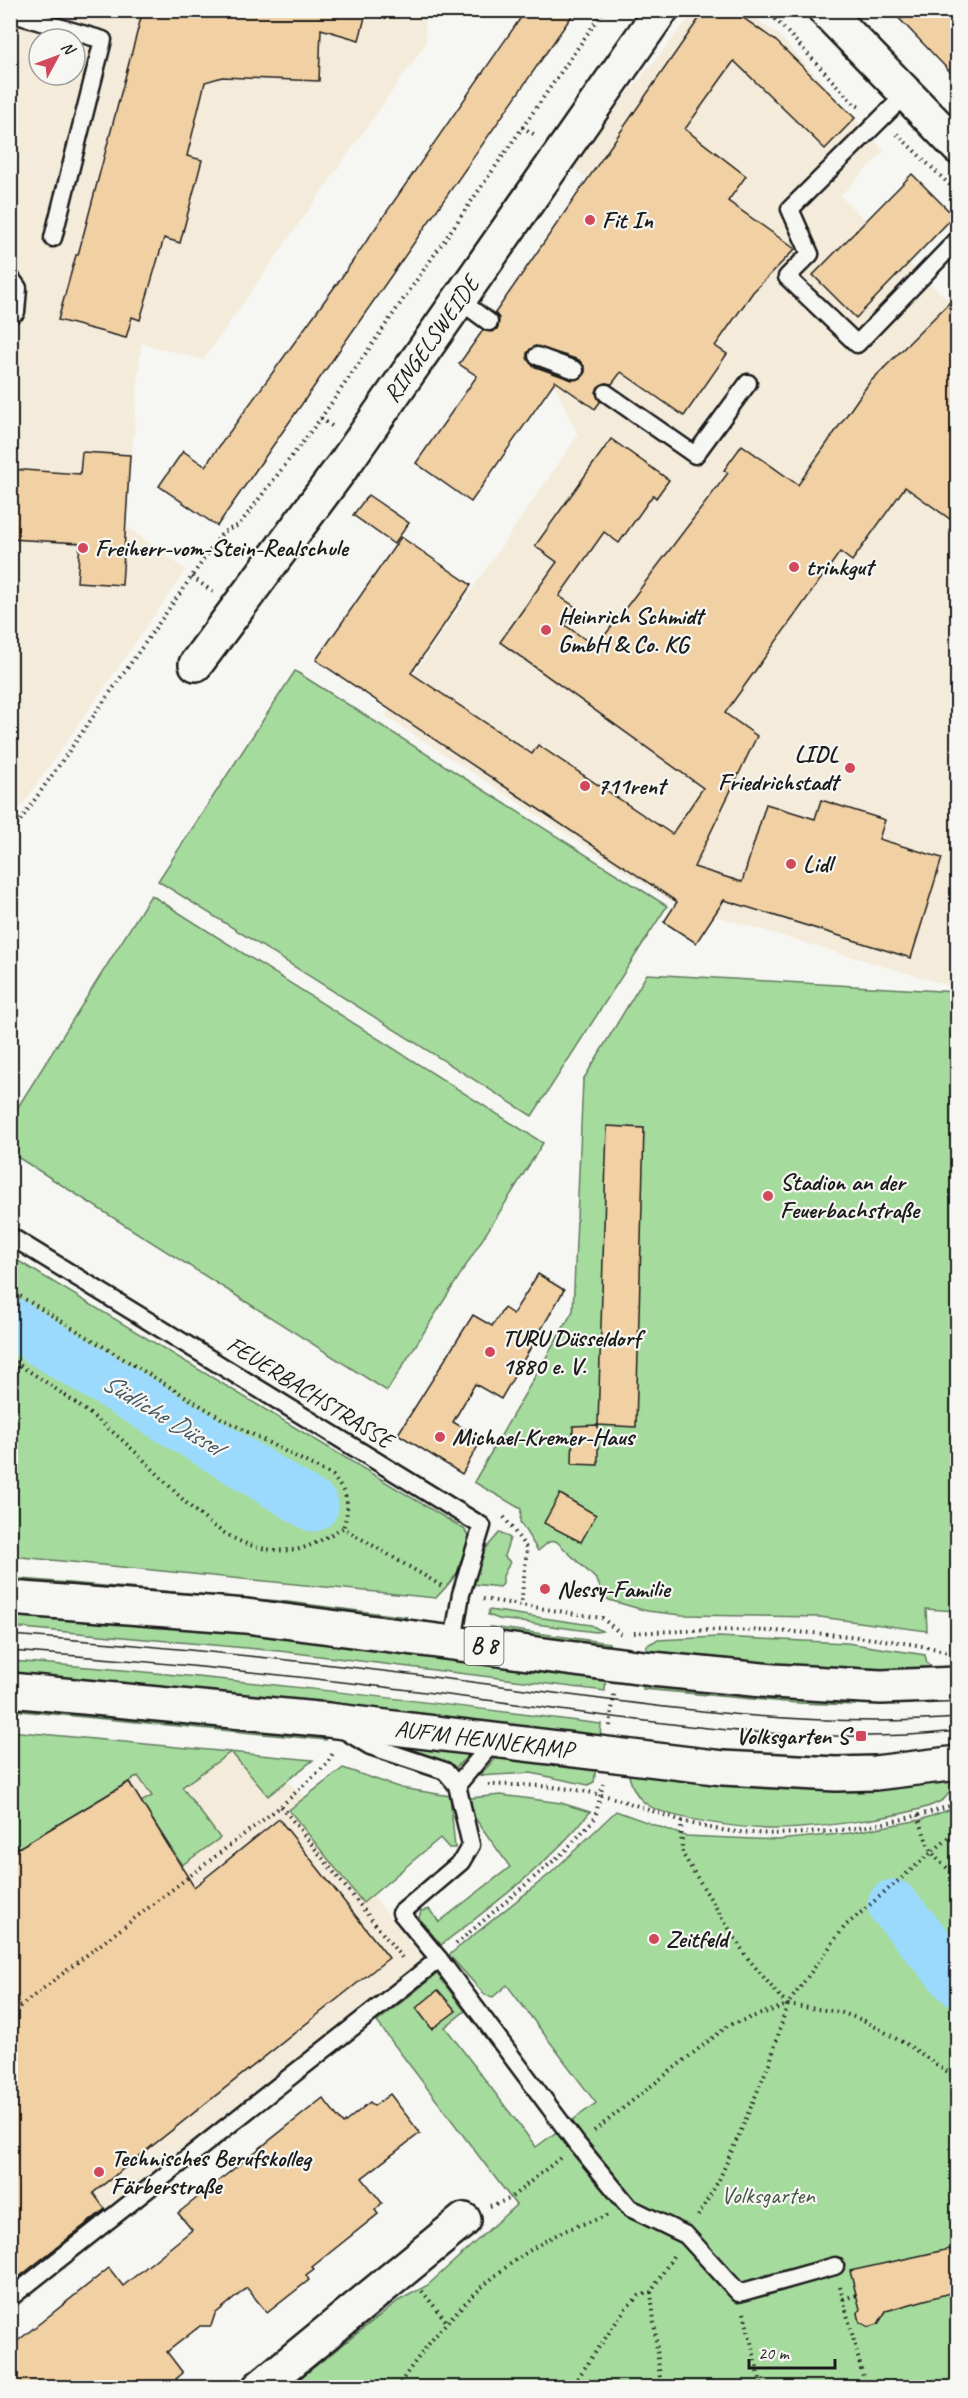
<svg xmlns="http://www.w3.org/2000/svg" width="968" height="2398" font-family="Caveat,sans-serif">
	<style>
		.built { fill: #f4ebda; fill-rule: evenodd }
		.green { fill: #a6db9e; stroke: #617c5d; stroke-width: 1.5 }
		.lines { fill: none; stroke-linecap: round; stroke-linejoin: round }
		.river { stroke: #9bdafd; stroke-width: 51 }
		.building { fill: #f1d1a3; stroke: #1c1c1c; stroke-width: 1.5; fill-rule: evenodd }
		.service-casing { stroke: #1c1c1c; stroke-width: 21 }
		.minor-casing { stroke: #1c1c1c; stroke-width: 38 }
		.secondary-casing { stroke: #1c1c1c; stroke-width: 38 }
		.primary-casing { stroke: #1c1c1c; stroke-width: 38 }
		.path { stroke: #1c1c1c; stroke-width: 4; stroke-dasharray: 1.5 4.5; stroke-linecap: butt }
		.service { stroke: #f6f6f2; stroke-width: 16 }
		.minor { stroke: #f6f6f2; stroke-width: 33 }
		.secondary { stroke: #f6f6f2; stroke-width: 33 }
		.primary { stroke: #f6f6f2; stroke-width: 33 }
		.tram { stroke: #1c1c1c; stroke-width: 1.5 }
		.poi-dot { fill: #d1495b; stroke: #f6f6f2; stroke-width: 2 }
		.labels { text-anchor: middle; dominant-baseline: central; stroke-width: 4.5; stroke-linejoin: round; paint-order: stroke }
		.shield { fill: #f6f6f2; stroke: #5d5d5c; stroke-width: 1.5 }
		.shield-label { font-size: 22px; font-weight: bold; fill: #1c1c1c }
		.poi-label { font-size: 24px; font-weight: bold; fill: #1c1c1c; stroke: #f6f6f2; text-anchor: start }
		.street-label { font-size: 24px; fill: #1c1c1c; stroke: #f6f6f2 }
		.park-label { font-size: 24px; fill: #455543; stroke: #f6f6f2 }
		.water-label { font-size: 26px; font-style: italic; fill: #425560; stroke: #f6f6f2 }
	</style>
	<rect width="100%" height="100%" fill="#f6f6f2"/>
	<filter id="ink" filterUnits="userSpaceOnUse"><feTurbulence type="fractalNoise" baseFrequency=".0167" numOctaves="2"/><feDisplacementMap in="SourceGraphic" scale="12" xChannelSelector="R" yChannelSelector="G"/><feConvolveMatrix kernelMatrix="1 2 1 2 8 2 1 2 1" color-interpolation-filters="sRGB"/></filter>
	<g filter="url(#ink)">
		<!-- built -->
		<g class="built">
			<path d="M11,11H424L426,43L203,360L141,343L126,526L186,570L11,821ZM39,39H75V75H39Z"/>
			<polygon points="695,11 744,11 778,34 884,151 840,196 957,309 957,988 675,904 385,716 578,435 554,384 659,230 569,165"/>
			<polygon points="219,1753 240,1756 289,1782 339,1833 368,1890 437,1974 11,2312 11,1803"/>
		</g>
		<!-- green -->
		<g class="green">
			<polygon points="295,671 667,906 532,1116 158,881"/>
			<polygon points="151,895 543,1143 387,1391 11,1153 11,1118"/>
			<polygon points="647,974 957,992 957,1611 926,1609 927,1631 820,1617 682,1615 647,1611 609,1600 603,1595 597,1580 556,1541 549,1542 538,1551 520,1522 521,1509 474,1482 573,1311 583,1080"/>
			<path d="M10,1256L464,1529C481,1551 451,1582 436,1598L11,1556Z"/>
			<polygon points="500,1532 510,1538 504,1556 510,1562 503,1576 503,1584 500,1587 473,1584 482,1553"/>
			<polygon points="10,1578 280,1601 407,1617 402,1620 11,1583"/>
			<polygon points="489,1610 591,1625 602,1631 595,1632 499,1619 488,1615"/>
			<polygon points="10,1612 318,1640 606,1676 605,1691 279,1651 11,1627"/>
			<polygon points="491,1627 609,1643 610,1649 497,1633"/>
			<polygon points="718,1637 847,1643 925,1655 927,1663 936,1670 819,1670 645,1654 647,1645 657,1640"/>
			<path d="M10,1661C208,1675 404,1699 601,1724L600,1739C404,1712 208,1689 11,1675Z"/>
			<polygon points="643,1681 855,1700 855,1705 797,1703 643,1689"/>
			<polygon points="10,1704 302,1730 327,1740 11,1710"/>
			<polygon points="10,1731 313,1760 268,1796 231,1752 182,1787 220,1838 182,1865 141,1802 152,1796 138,1776 11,1853"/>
			<polygon points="373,1738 472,1752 454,1769 436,1759"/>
			<polygon points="499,1754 596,1767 594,1782 588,1785 531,1773 479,1776"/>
			<polygon points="343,1768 401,1788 450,1796 455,1848 449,1848 440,1838 363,1903 289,1810"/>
			<path d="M628,1771L950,1778L951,1787C949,1793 947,1798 941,1801C913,1817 803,1830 769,1829C743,1828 664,1819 645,1803C635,1795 630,1782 628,1771Z"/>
			<path d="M501,1795L561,1803L590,1812C548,1865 494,1904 441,1945L419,1918L421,1911L429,1909L439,1922L510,1867L472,1814L470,1798Z"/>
			<polygon points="957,1807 957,2387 288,2388 398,2301 428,2285 516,2205 377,2022 437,1974 465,2011 445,2027 536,2147 596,2103 507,1985 493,1997 485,1995 449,1955 551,1873 616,1811 685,1836 778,1840 850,1833 920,1820"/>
		</g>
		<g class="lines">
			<!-- river -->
			<g class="river">
				<polyline points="10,1322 313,1506"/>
				<polyline points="893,1905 958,1981"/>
			</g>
		</g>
		<!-- building -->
		<g class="building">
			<polygon points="143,10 367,10 359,40 321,29 319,81 222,77 205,82 187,156 202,160 180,243 164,238 140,320 132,317 126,338 58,320 76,255 78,255"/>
			<polygon points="526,10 576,10 217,526 159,486 183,451 205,466 341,278"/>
			<path d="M705,10H732L776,41L855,118L825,149L734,61L685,129L746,176L728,201L795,249L753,292L715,346L727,354L684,416L621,372L612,384L606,383L598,387L596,393L600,402L595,409L555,381L471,502L416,463L477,376L459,364L483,330L493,332L498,328L499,318L495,313ZM535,346L579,360L585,368V374L581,378L572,380L533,366L527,358V353Z"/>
			<polygon points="891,10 957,10 957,79"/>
			<polygon points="912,174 954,216 856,318 813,275"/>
			<polygon points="957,295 957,524 905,487 852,561 840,552 725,713 757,736 694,867 742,882 766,804 815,819 821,800 885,820 879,839 942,858 911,958 724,900 696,943 664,922 677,902 316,660 401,537 471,585 411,673 532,754 538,745 672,834 703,788 500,642 557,562 535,546 611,439 669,480 656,498 653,495 619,543 604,532 559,596 577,608 565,625 596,647 728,473 724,470 742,445 798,485 869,383"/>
			<polygon points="82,452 130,455 122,585 77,582 80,543 10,539 10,469 80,474"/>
			<polygon points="368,495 409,523 394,544 353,515"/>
			<polygon points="607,1126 644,1128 636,1427 598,1425"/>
			<polygon points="538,1274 564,1290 501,1399 475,1384 453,1422 482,1439 462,1474 398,1434 473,1315 492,1326 504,1308 513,1314"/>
			<polygon points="598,1425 598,1465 572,1464 573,1426"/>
			<polygon points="560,1494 596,1515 581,1542 544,1523"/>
			<polygon points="129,1782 194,1887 279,1819 389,1958 93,2193 105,2209 10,2284 10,1853"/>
			<polygon points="438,1990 456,2011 432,2029 416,2008"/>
			<polygon points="390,2094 420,2133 362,2178 382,2203 375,2210 378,2214 312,2267 314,2269 306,2275 309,2280 267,2313 247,2288 215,2314 211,2326 200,2326 167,2352 183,2373 176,2379 182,2388 10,2388 10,2347 109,2268 123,2286 192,2230 178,2213 323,2098 343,2124 370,2102 374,2106"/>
			<polygon points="950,2249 957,2279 957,2291 886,2311 878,2324 869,2327 860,2322 858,2313 860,2309 850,2271"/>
		</g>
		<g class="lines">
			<defs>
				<g id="service">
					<polyline points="10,13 103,40 53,238"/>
					<polyline points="905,95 790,209 810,254 787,277 857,344 958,239"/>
					<polyline points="10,277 18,288 16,312"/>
					<polyline points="459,300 489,322"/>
					<polyline points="537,356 575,370"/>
					<polyline points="606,393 695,455 748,383"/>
					<polyline points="10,1236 482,1526 461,1594 453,1642"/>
					<polyline points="342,1729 370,1746 445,1771 457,1785 471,1845 461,1862 401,1913 439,1959 577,2144 630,2208 686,2235 739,2293 835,2266"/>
					<polyline points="457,1785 495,1740"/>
					<polyline points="10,2298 439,1959"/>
				</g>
				<g id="minor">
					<polyline points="196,664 348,459 661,10"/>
					<polyline points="259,2388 464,2220"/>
				</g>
				<polyline id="secondary" points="825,10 958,147"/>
				<g id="primary">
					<polyline points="10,1598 246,1616 652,1669 773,1681 881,1687 958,1684"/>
					<polyline points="10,1690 328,1720 723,1768 836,1774 875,1773 958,1763"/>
				</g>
			</defs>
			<!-- service casing -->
			<use href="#service" class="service-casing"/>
			<!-- minor casing -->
			<use href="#minor" class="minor-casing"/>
			<!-- secondary casing -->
			<use href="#secondary" class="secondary-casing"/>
			<!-- primary casing -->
			<use href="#primary" class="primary-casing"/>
			<!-- path -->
			<g class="path">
				<polyline points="767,10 854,104 862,108"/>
				<polyline points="522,127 537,136"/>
				<polyline points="897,134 958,193"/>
				<polyline points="321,418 333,427"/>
				<polyline points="192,577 213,592"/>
				<polyline points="10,835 223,532 239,525 321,418 604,10"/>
				<path d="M10,1290L221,1418L333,1476C348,1497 351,1503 343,1528"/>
				<path d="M10,1359C53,1386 95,1415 132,1449C180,1492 220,1556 293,1550C309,1549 329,1535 343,1528L442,1586"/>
				<polyline points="10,1384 19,1364"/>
				<polyline points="504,1517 527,1549 521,1605"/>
				<polyline points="483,1599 602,1618 621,1634"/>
				<path d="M634,1633C706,1629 777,1629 849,1636C883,1640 915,1643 948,1652"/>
				<polyline points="610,1726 614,1694"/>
				<path d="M488,1785C532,1784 581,1787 623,1801C652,1810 680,1822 710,1828C785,1842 886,1829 958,1803"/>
				<polyline points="281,1806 327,1764 334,1751"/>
				<path d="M918,1815C929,1848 928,1855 958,1876"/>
				<polyline points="681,1821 682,1853 746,1956 787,2005"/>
				<polyline points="456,1944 565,1851 595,1818 603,1784"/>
				<polyline points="10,2014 281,1806 403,1959"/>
				<polyline points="594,2131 729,2025 787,2005 840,2012 865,2021 911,2047 958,2079"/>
				<polyline points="490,2206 509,2199 560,2158"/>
				<polyline points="698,2216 719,2180 742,2128 771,2059 787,2005 845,1926 958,1830"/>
				<polyline points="840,2287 866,2388"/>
				<polyline points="422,2291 446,2321"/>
				<polyline points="651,2292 661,2388"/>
				<polyline points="843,2299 856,2295"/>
				<polyline points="744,2313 762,2388"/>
				<path d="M397,2388C438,2325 491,2269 558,2234C574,2226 593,2221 609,2215"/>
				<polyline points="571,2388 626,2308 639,2296 651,2292 675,2253"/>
			</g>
			<!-- service -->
			<use href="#service" class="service"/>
			<!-- minor -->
			<use href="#minor" class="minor"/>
			<!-- secondary -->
			<use href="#secondary" class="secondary"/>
			<!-- primary -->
			<use href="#primary" class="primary"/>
			<!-- tram -->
			<g class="tram">
				<path d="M10,1635C165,1646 318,1662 472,1682C633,1703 794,1730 958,1718"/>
				<path d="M10,1651C170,1662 328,1679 486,1700C642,1720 800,1748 958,1731"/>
			</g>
		</g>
	</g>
	<!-- markers -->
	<g class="poi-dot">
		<circle cx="590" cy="220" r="6"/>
		<circle cx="83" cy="548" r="6"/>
		<circle cx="794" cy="567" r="6"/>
		<circle cx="546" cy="630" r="6"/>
		<circle cx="850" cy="768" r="6"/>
		<circle cx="585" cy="786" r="6"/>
		<circle cx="791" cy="864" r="6"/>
		<circle cx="768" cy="1196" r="6"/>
		<circle cx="490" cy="1352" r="6"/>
		<circle cx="440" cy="1437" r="6"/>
		<circle cx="545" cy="1589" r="6"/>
		<rect x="855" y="1730" width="12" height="12" rx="3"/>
		<circle cx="654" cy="1939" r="6"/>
		<circle cx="99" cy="2172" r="6"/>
	</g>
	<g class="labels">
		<!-- shield labels -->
		<rect class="shield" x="464.5" y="1627" width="39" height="38" rx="4.5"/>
		<g class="shield-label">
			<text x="484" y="1646">B 8</text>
		</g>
		<!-- poi labels -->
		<g class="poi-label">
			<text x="602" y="220">Fit In</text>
			<text x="95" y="548">Freiherr-vom-Stein-Realschule</text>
			<text x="806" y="567">trinkgut</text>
			<text x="558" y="616">Heinrich Schmidt<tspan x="558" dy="28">GmbH &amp; Co. KG</tspan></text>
			<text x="838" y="754" text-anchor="end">LIDL<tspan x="838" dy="28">Friedrichstadt</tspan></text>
			<text x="597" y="786">711rent</text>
			<text x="803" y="864">Lidl</text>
			<text x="780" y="1182">Stadion an der<tspan x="780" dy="28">Feuerbachstraße</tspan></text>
			<text x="502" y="1338">TURU Düsseldorf<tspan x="502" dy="28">1880 e. V.</tspan></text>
			<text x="452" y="1437">Michael-Kremer-Haus</text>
			<text x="557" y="1589">Nessy-Familie</text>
			<text x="849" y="1736" text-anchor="end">Volksgarten S</text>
			<text x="666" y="1939">Zeitfeld</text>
			<text x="111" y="2158">Technisches Berufskolleg<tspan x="111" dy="28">Färberstraße</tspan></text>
		</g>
		<!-- street labels -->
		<g class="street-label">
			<text transform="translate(431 339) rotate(-55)">RINGELSWEIDE</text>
			<text transform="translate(310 1392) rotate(32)">FEUERBACHSTRASSE</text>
			<text transform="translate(484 1739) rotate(7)">AUF'M HENNEKAMP</text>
		</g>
		<!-- park labels -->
		<g class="park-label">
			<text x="768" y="2195">Volksgarten</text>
		</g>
		<!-- water labels -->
		<g class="water-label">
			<text transform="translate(162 1414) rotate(31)">Südliche Düssel</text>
		</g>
	</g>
	<!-- margin -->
	<rect width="968" height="2398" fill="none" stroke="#f6f6f2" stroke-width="36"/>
	<rect x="18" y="18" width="932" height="2362" fill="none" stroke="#1c1c1c" stroke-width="2" filter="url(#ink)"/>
	<!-- north arrow -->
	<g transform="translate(57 57) rotate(49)"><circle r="28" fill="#f6f6f2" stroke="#9f9f9c" stroke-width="1.5"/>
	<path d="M0-4.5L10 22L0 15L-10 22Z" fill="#d1495b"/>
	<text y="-9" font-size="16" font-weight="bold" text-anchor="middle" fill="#1c1c1c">N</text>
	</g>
	<!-- scale -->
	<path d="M749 2359v9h86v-9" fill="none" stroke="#1c1c1c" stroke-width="3"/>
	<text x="758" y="2359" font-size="18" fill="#1c1c1c" stroke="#f6f6f2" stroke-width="4.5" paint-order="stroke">20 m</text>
</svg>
